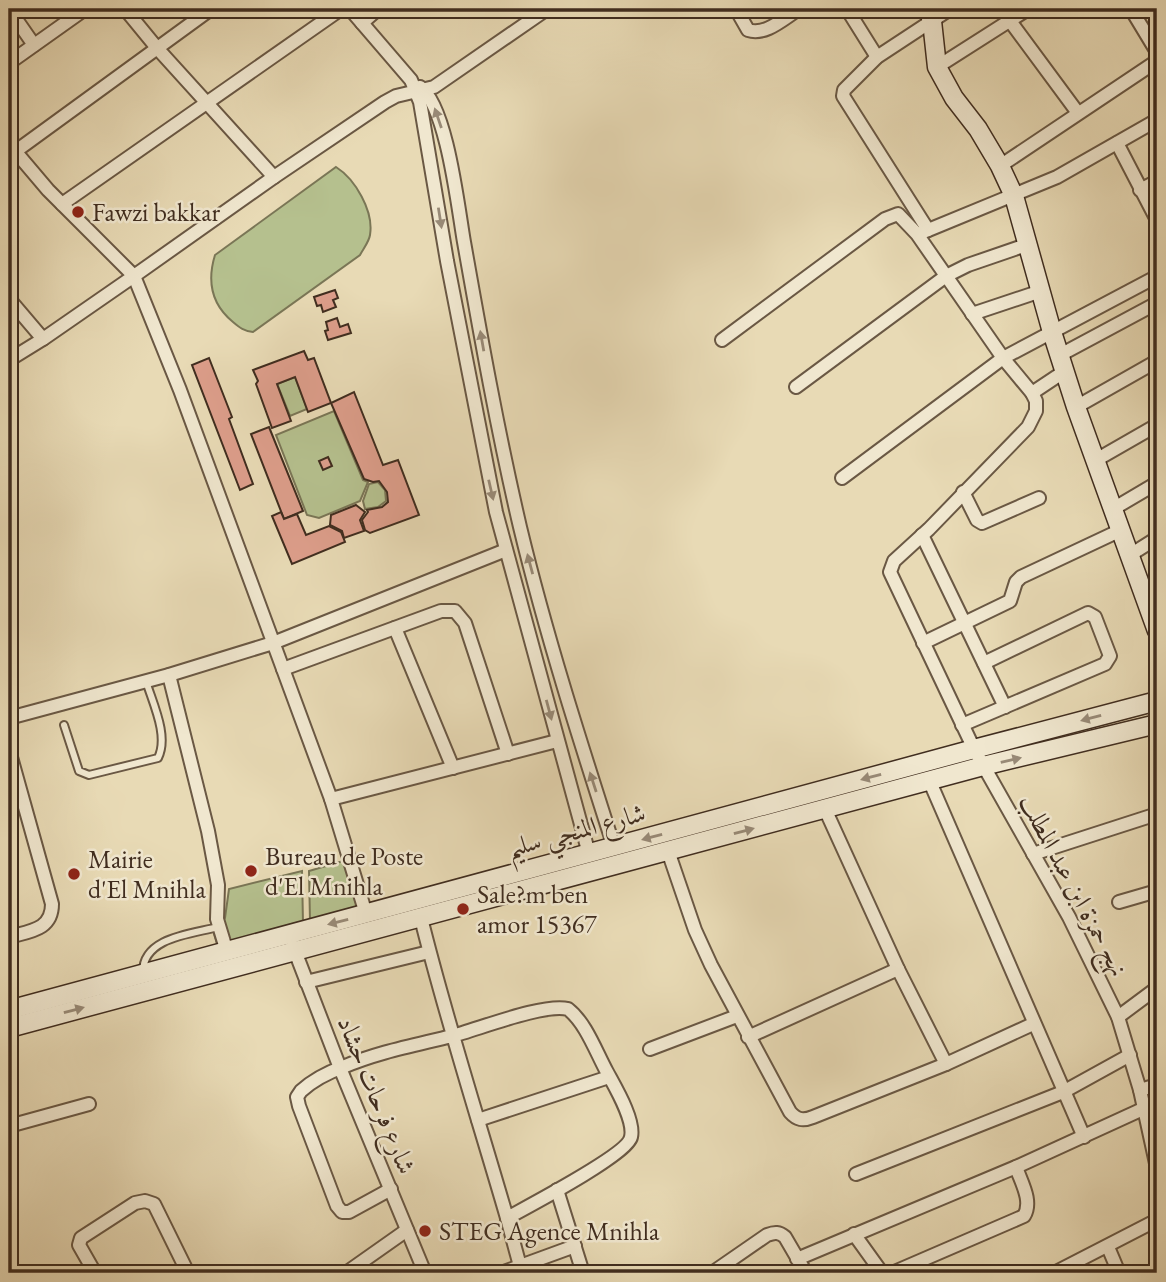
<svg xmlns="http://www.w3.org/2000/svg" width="1166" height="1282" font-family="'EB Garamond',Amiri,serif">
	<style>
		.green { fill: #b5c08e; stroke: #7a7656; stroke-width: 2 }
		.building { fill: #dd9e8b; stroke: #402d1f; stroke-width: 2 }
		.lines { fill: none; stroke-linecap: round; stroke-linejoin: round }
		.lane-casing { stroke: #6a5844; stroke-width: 10 }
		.street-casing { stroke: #6a5844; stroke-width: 16 }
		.secondary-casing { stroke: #402d1f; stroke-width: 21 }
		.lane { stroke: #f0e7cf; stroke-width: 6 }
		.street { stroke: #f0e7cf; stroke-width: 12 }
		.secondary { stroke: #f0e7cf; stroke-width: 18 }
		.oneway { fill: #988a77 }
		.poi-dot { fill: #8f2418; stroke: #f0e7cf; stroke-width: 2.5 }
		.labels { text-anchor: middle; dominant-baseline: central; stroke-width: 5; stroke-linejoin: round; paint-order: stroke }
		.poi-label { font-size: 26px; fill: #402d1f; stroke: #f0e7cf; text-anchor: start }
		.street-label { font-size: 26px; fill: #402d1f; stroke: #f0e7cf }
	</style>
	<rect width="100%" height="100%" fill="#e8dab5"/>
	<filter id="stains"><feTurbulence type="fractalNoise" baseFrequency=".00286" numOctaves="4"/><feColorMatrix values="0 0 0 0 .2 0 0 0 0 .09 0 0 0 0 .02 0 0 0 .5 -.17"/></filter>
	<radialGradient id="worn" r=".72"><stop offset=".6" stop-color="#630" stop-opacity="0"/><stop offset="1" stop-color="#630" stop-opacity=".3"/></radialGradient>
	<!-- green -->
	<g class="green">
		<path d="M336,167C355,179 374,211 370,235C369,242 363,249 360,255L253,332C244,331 240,328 233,322C211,304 207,281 215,255Z"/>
		<polygon points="295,377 307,409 290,416 277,384"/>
		<polygon points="334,411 363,480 368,482 360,501 319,518 307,515 276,435"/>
		<polygon points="378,482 385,490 386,501 378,507 365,509 363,501 369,484"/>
		<polygon points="353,858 362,906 310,921 309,871"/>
		<polygon points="302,871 303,924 218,947 214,934 225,918 229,889"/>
	</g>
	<!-- building -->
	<g class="building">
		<polygon points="335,290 338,298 333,300 336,307 323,312 321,305 317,306 314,297"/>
		<polygon points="337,318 340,327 348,324 351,333 328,340 325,331 328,330 326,322"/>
		<polygon points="304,351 308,360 314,358 331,403 308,412 295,377 277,384 291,421 272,428 256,384 258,381 253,370"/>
		<polygon points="209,358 232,417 229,419 253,484 240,490 192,365"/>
		<polygon points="354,392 383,465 398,460 419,515 370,533 365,530 362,520 368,512 367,510 382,507 388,502 387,492 379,481 373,482 364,479 331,403"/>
		<polygon points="269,427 303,511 284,519 251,434"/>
		<polygon points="328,457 332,466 323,470 319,461"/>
		<polygon points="356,505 365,512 360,520 364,531 344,538 342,531 330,525 331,515"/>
		<polygon points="281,512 284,519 297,514 306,535 329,526 341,532 345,542 292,564 272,516"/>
	</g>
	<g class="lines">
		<defs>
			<g id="lane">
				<path d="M64,725L79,771L89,775L158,758C169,736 153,704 146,681"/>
				<path d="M143,972C143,937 192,934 218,927"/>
			</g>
			<g id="street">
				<polyline points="9,9 34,45"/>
				<polyline points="125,9 157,48 274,177"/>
				<polyline points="350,9 411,80 420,102 447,261 496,512 589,854"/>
				<path d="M736,9L748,30C766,36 784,18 799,9"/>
				<polyline points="847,9 877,57"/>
				<polyline points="1131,9 1157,52"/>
				<polyline points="1010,21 1078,113"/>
				<polyline points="362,23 378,9"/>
				<polyline points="9,63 85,9"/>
				<polyline points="937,67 1028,9"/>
				<path d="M420,87C447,106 458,208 464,242C481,338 498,433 520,527C546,635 580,741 614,847"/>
				<polyline points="1117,143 1157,220"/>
				<polyline points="9,144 48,190 134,276 43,339 9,360"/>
				<polyline points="16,151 211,9"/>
				<polyline points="1000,166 1157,61"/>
				<polyline points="1140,190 1157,181"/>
				<polyline points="62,204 341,9"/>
				<polyline points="928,230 843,96 844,90 877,57 950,9"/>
				<polyline points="921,233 1057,177 1157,120"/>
				<polyline points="9,299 43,339"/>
				<polyline points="972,314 1041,291"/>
				<polyline points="722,340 885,219 898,214 917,234 1003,358 1032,393 1036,401 1036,411 1028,427 929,529 894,561 890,572 974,749 1069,917 1118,1017 1140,1090 1157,1168"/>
				<polyline points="1060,355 1157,303"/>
				<polyline points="796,387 946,276 968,265 1029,244"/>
				<polyline points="1032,393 1065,371"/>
				<polyline points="1076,407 1157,361"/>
				<polyline points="1096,460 1157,425"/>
				<polyline points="842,478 1003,358 1152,279 1157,279"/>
				<polyline points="963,492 977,520 982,523 1039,498"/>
				<polyline points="1113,509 1157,483"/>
				<polyline points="922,535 1005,707"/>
				<polyline points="1130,555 1157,538"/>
				<polyline points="395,628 453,768"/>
				<polyline points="923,643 1010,601 1016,582 1021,577 1121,530"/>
				<polyline points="283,669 441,611 455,611 465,623 508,754"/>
				<polyline points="169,675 208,831 218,885 217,919 227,952"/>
				<polyline points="9,718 169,675 273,643 506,550"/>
				<polyline points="962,725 1105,664 1110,656 1095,617 1088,613 984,663"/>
				<path d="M9,750L52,904C52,930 30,931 9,937"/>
				<polyline points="930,782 1084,1137"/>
				<polyline points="331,799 557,741"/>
				<polyline points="825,809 898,969 946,1064"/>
				<path d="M668,851L695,930L711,965L790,1112C797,1120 803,1121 813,1117L946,1064L1033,1024"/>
				<polyline points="1033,854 1157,814"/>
				<polyline points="1119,902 1157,891"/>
				<polyline points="366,914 331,799 180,390 134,276 274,177 385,102 396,96 434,87 547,9"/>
				<polyline points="293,946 340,1068 425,1273"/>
				<polyline points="306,982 429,952"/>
				<polyline points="1118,1017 1157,988"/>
				<polyline points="748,1037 898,969"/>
				<polyline points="650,1049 737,1016"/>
				<polyline points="1140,1090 1157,1085"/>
				<polyline points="478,1120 609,1077"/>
				<polyline points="9,1126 89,1104"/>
				<polyline points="856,1174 1063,1092 1130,1055"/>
				<path d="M391,1189L349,1212H342L337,1206L299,1106L297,1097L301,1091C312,1081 329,1072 343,1067C378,1052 416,1045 452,1036C479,1029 544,1003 568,1009C586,1023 596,1052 607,1072C615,1087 635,1120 631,1137C628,1154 527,1207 507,1218C478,1118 446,1019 421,918"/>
				<polyline points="557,1190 583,1273"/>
				<polyline points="507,1218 520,1266"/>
				<polyline points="854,1234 882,1273"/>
				<polyline points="1108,1247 1119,1273"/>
				<polyline points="797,1259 1016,1167 1145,1108"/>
				<polyline points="95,1273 79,1245 81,1238 135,1203 145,1201 154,1204 188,1273"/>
				<polyline points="346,1273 407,1230"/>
				<polyline points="501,1273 575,1246"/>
				<path d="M712,1273L767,1235C775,1232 779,1232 785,1237L806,1273"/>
				<path d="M892,1273L1024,1216C1033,1201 1021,1182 1016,1167"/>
				<polyline points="1054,1273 1157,1220"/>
			</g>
			<g id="secondary">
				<polyline points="928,9 932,21 937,67 954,98 978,129 1000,166 1014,196 1052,332 1076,407 1157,631"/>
				<polyline points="9,1010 974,749 1157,701"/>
				<polyline points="9,1028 983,766 1157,724"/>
			</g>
		</defs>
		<!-- lane casing -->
		<use href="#lane" class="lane-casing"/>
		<!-- street casing -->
		<use href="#street" class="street-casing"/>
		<!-- secondary casing -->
		<use href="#secondary" class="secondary-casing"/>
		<!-- lane -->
		<use href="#lane" class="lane"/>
		<!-- street -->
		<use href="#street" class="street"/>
		<!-- secondary -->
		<use href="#secondary" class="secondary"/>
	</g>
	<!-- one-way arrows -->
	<defs><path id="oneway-solid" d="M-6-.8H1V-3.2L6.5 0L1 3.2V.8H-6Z" transform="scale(1.75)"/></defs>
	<g class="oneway">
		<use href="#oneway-solid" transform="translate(438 118) rotate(-109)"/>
		<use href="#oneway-solid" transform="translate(440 218) rotate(81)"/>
		<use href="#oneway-solid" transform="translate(482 341) rotate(-100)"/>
		<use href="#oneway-solid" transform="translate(491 490) rotate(77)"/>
		<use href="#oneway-solid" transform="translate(530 564) rotate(-105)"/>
		<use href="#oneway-solid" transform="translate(549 710) rotate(75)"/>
		<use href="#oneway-solid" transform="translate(1091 718) rotate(165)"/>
		<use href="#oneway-solid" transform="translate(1011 760) rotate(-13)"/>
		<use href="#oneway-solid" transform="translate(871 777) rotate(165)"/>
		<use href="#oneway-solid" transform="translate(593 782) rotate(-108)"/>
		<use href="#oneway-solid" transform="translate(744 831) rotate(-15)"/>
		<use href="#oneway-solid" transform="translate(652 837) rotate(165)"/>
		<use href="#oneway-solid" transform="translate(338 922) rotate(166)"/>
		<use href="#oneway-solid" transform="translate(74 1010) rotate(-15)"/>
	</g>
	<!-- markers -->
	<g class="poi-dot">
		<circle cx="78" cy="212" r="7"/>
		<circle cx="251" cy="871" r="7"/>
		<circle cx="74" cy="874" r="7"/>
		<circle cx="463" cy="909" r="7"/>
		<circle cx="425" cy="1231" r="7"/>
	</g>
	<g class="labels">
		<!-- poi labels -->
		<g class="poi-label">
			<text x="92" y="212">Fawzi bakkar</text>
			<text x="265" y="856">Bureau de Poste<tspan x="265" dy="30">d'El Mnihla</tspan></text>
			<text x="88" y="859">Mairie<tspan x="88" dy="30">d'El Mnihla</tspan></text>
			<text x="477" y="894">Sale?m ben<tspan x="477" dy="30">amor 15367</tspan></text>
			<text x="439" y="1231">STEG Agence Mnihla</text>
		</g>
		<!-- street labels -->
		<g class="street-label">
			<text transform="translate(576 830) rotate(-15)">شارع المنجي سليم</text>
			<text transform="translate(1074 885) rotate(62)">نهج حمزة ابن عبد المطلب</text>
			<text transform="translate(377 1095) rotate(68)">شارع فرحات حشاد</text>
		</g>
	</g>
	<!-- margin -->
	<rect width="1166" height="1282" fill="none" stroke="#e8dab5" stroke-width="35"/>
	<rect x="10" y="10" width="1145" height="1261" fill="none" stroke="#402d1f" stroke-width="3.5"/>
	<rect x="18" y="18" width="1131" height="1247" fill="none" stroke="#402d1f" stroke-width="2"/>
	<rect width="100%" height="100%" filter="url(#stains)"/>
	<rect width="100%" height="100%" fill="url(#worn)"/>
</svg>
